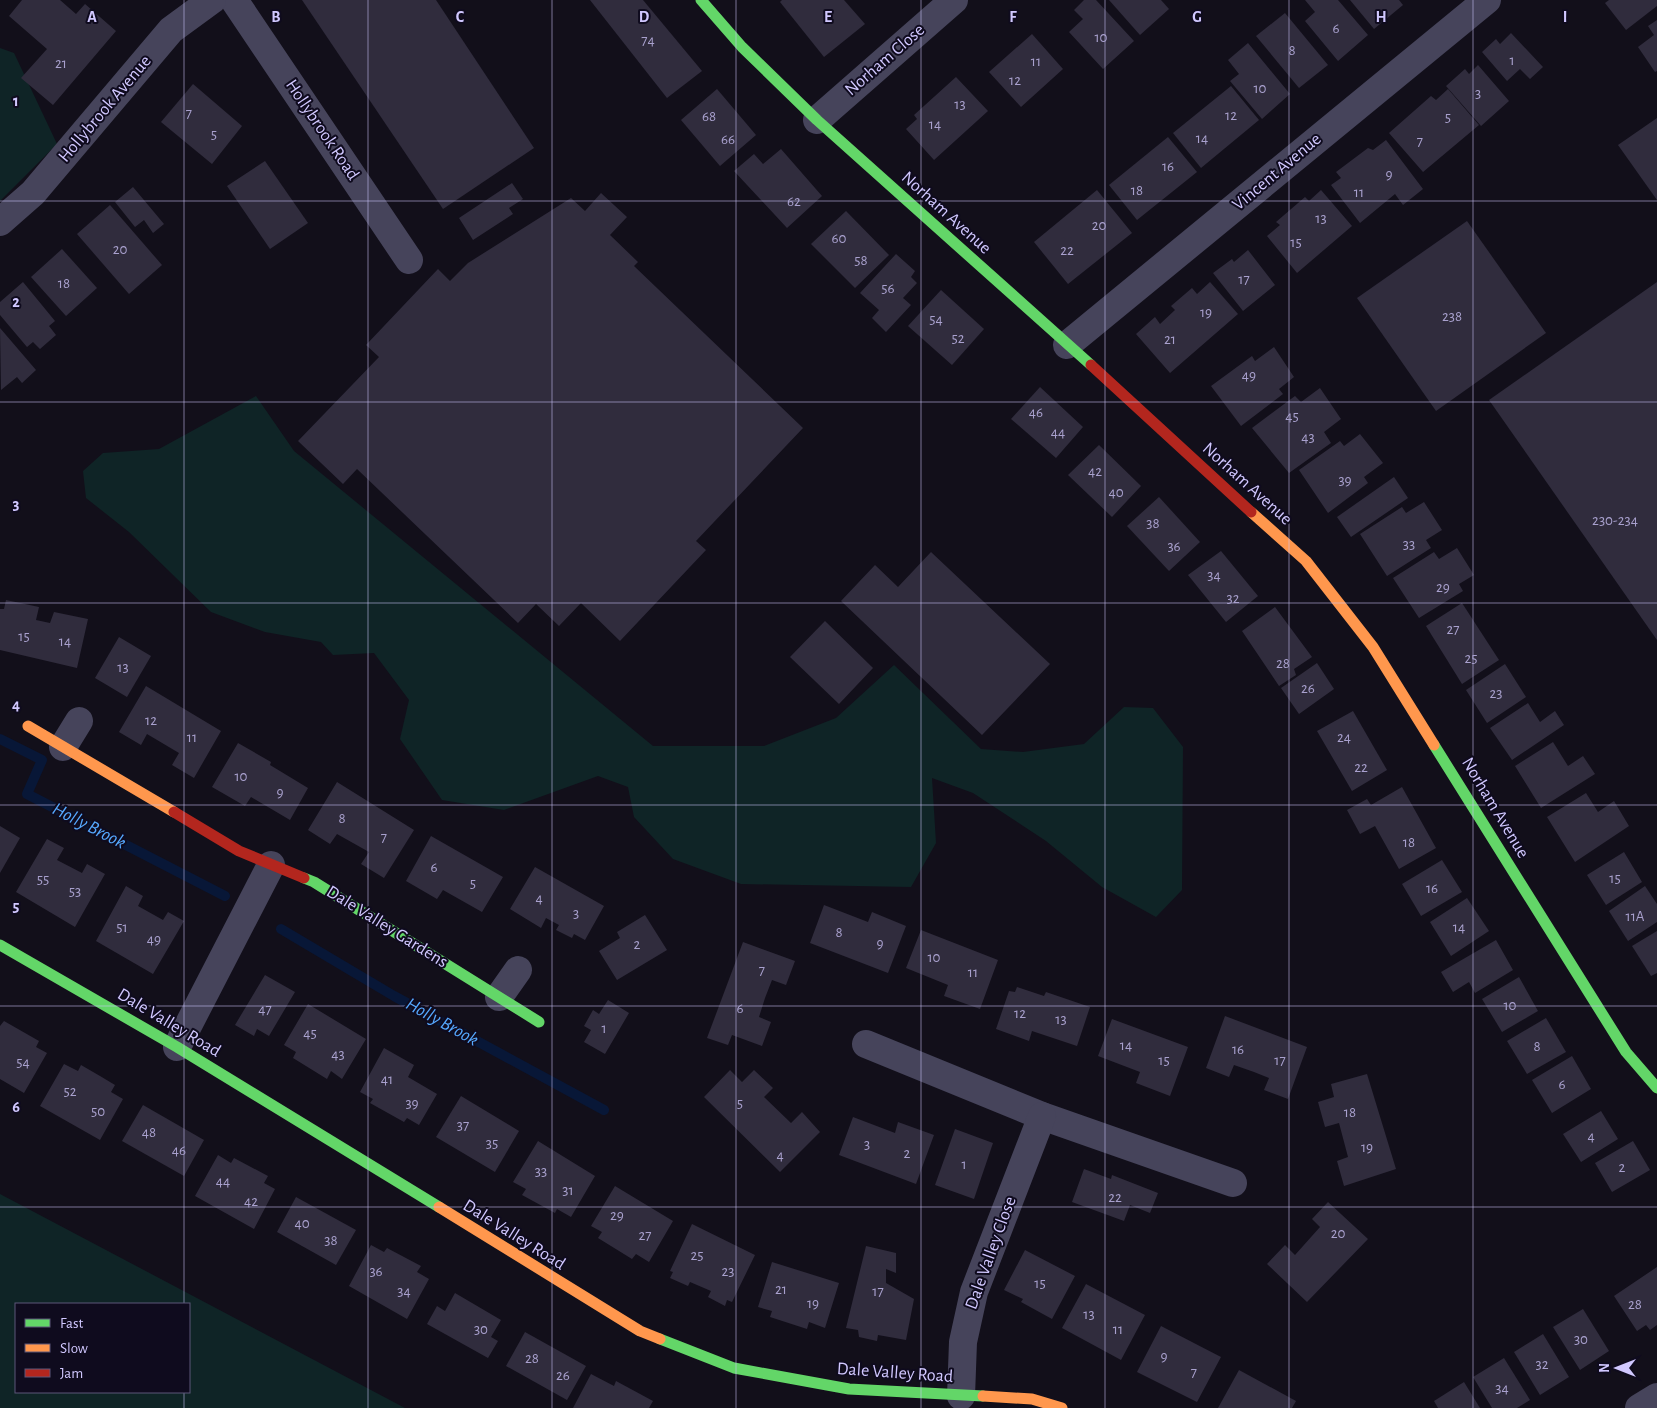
<svg xmlns="http://www.w3.org/2000/svg" width="1657" height="1408" font-family="'Alegreya Sans',sans-serif">
	<style>
		.green { fill: #0f2426; fill-rule: evenodd }
		.lines { fill: none; stroke-linecap: round; stroke-linejoin: round }
		.stream { stroke: #081737; stroke-width: 10 }
		.building { fill: #302c3d }
		.street { stroke: #46445b; stroke-width: 28 }
		.fast { stroke: #63d668; stroke-width: 11 }
		.slow { stroke: #ff974d; stroke-width: 11 }
		.jam { stroke: #b3261e; stroke-width: 11 }
		.grid { fill: none; stroke: #d1c8ff; stroke-width: 1; stroke-opacity: 0.55 }
		.labels { text-anchor: middle; dominant-baseline: central; stroke-width: 4; stroke-linejoin: round; paint-order: stroke }
		.number-label { font-size: 15px; fill: #a9a1ce }
		.street-label { font-size: 18px; fill: #d1c8ff; stroke: #0f0b1e }
		.water-label { font-size: 19px; font-style: italic; fill: #56a9ff; stroke: #0f0b1e }
		.grid-label { font-size: 16px; text-anchor: middle; font-weight: bold; fill: #d1c8ff; stroke: #0f0b1e; stroke-width: 4; stroke-linejoin: round; paint-order: stroke }
	</style>
	<rect width="100%" height="100%" fill="#120f1a"/>
	<!-- green -->
	<g class="green">
		<polygon points="0,48 14,53 57,144 0,201"/>
		<polygon points="256,396 294,451 653,746 764,746 836,718 894,665 981,749 1023,752 1084,744 1124,707 1153,708 1183,747 1182,890 1156,917 1102,887 1046,841 973,793 932,778 936,843 911,887 741,884 673,859 634,817 628,787 598,776 504,810 442,800 400,739 409,700 374,653 333,655 321,642 265,632 211,612 129,532 86,498 83,471 103,453 159,449"/>
		<path d="M0,1194L405,1408H0ZM16,1304H189V1392H16Z"/>
	</g>
	<g class="lines">
		<!-- stream -->
		<g class="stream">
			<polyline points="0,739 42,760 27,794 225,896"/>
			<polyline points="281,929 394,996 604,1110"/>
		</g>
	</g>
	<!-- building -->
	<g class="building">
		<polygon points="22,0 60,0 76,14 85,4 116,31 53,105 21,78 47,49 9,16"/>
		<polygon points="302,0 436,0 534,148 443,209"/>
		<polygon points="590,0 643,0 702,71 667,98"/>
		<polygon points="782,0 844,0 865,24 824,57 780,2"/>
		<polygon points="1084,0 1096,0 1134,41 1103,69 1069,32 1083,19 1074,10"/>
		<polygon points="1109,0 1161,0 1169,9 1140,35"/>
		<polygon points="1305,0 1338,0 1368,35 1338,61 1305,21 1315,12"/>
		<polygon points="1350,0 1399,0 1403,5 1374,29"/>
		<polygon points="1609,0 1657,0 1657,6 1626,30 1605,3"/>
		<polygon points="1285,13 1328,65 1299,88 1256,36"/>
		<polygon points="1657,20 1657,71 1655,72 1638,47 1654,35 1648,26"/>
		<polygon points="1511,33 1543,67 1530,79 1520,69 1507,81 1482,52 1496,39 1500,44"/>
		<polygon points="1032,34 1063,69 1021,107 989,72"/>
		<polygon points="1248,43 1290,94 1262,119 1230,81 1239,74 1228,60"/>
		<polygon points="1478,65 1509,101 1481,126 1446,86 1465,69 1469,74"/>
		<polygon points="956,77 988,111 934,160 906,129 917,119 914,115"/>
		<polygon points="193,84 242,126 212,164 161,122"/>
		<polygon points="1231,86 1259,120 1201,168 1173,133"/>
		<polygon points="717,89 756,135 720,166 681,120"/>
		<polygon points="1448,89 1479,125 1423,172 1389,133 1431,96 1436,100"/>
		<polygon points="1657,118 1657,200 1618,145"/>
		<polygon points="1168,137 1197,172 1137,220 1109,185"/>
		<polygon points="1386,140 1423,189 1403,205 1395,194 1360,223 1331,185 1341,178 1336,172 1368,148 1373,150"/>
		<polygon points="781,149 822,196 787,228 734,171 754,154 763,164"/>
		<polygon points="265,161 308,223 270,249 227,186"/>
		<polygon points="512,183 523,199 509,208 513,214 473,240 459,218"/>
		<polygon points="133,187 164,224 153,233 144,220 135,227 115,202"/>
		<polygon points="1097,190 1132,233 1068,284 1034,242"/>
		<polygon points="1321,190 1352,226 1297,273 1267,236 1280,225 1276,222 1305,197 1309,201"/>
		<polygon points="601,193 627,217 610,235 638,262 634,266 803,428 696,541 706,550 620,641 581,603 559,626 536,604 518,623 357,469 343,484 298,441 379,357 366,345 438,269 450,281 468,263 571,198 585,211"/>
		<polygon points="110,205 162,265 129,294 77,234"/>
		<polygon points="846,211 889,255 855,288 811,244"/>
		<polygon points="1467,221 1546,333 1436,411 1357,298"/>
		<polygon points="62,249 97,288 66,316 31,277"/>
		<polygon points="1248,250 1275,285 1243,311 1213,273 1232,259 1234,262"/>
		<polygon points="896,254 915,271 911,277 917,283 903,298 911,305 886,332 872,318 879,310 860,293"/>
		<polygon points="23,282 55,321 49,326 56,335 40,349 33,342 27,347 0,315 0,302"/>
		<polygon points="1210,282 1238,314 1170,373 1136,334 1155,317 1160,324 1175,310 1171,306 1192,288 1197,294"/>
		<polygon points="1657,282 1657,640 1489,400"/>
		<polygon points="941,290 984,329 952,365 908,326"/>
		<polygon points="0,328 36,370 22,383 17,377 1,390"/>
		<polygon points="1274,347 1294,377 1279,389 1283,394 1241,426 1211,386 1252,356 1255,361"/>
		<polygon points="1040,387 1083,427 1056,458 1011,419"/>
		<polygon points="1320,388 1341,419 1324,432 1331,443 1289,473 1252,428 1295,396 1301,402"/>
		<polygon points="1360,434 1383,463 1364,477 1368,483 1328,513 1299,470 1340,441 1344,446"/>
		<polygon points="1099,445 1141,486 1112,517 1068,475"/>
		<polygon points="1394,477 1408,498 1351,537 1337,517"/>
		<polygon points="1159,497 1200,542 1169,571 1127,526"/>
		<polygon points="1424,502 1442,530 1426,540 1431,548 1387,576 1360,534 1402,507 1406,513"/>
		<polygon points="1457,548 1474,575 1459,584 1463,591 1419,618 1393,578 1434,552 1439,559"/>
		<polygon points="1221,551 1258,596 1226,622 1188,575"/>
		<polygon points="931,552 1050,664 982,735 841,601 875,565 898,587"/>
		<polygon points="6,600 39,607 36,620 50,623 54,612 88,619 77,668 0,650 0,609 4,609"/>
		<polygon points="1462,603 1499,660 1462,684 1426,626"/>
		<polygon points="1275,607 1312,657 1294,669 1296,675 1279,686 1242,631"/>
		<polygon points="825,621 873,668 839,704 790,657"/>
		<polygon points="119,637 151,656 127,697 95,678"/>
		<polygon points="1317,663 1334,689 1299,714 1281,688"/>
		<polygon points="1505,664 1526,697 1487,723 1466,690"/>
		<polygon points="146,686 221,731 194,778 172,765 179,753 147,734 141,745 119,732"/>
		<polygon points="1528,703 1540,722 1555,711 1564,725 1512,760 1490,728"/>
		<polygon points="1353,711 1387,770 1352,791 1317,731"/>
		<polygon points="1553,742 1568,766 1583,756 1595,774 1541,808 1515,766"/>
		<polygon points="238,743 271,762 270,765 308,788 290,820 251,797 245,806 212,787"/>
		<polygon points="337,782 414,830 384,878 361,864 369,852 337,834 330,844 308,830"/>
		<polygon points="1402,787 1436,848 1399,869 1375,826 1360,834 1347,810 1367,799 1371,805"/>
		<polygon points="1586,793 1598,812 1614,801 1629,826 1575,862 1547,817"/>
		<polygon points="0,826 20,838 0,873"/>
		<polygon points="431,836 503,877 482,912 443,890 437,899 406,881"/>
		<polygon points="47,839 64,848 57,860 82,873 87,864 105,874 75,927 16,892"/>
		<polygon points="1624,852 1642,882 1606,905 1587,875"/>
		<polygon points="1442,860 1462,892 1421,916 1402,884"/>
		<polygon points="535,867 604,906 585,940 574,934 572,938 556,930 559,925 546,918 541,928 510,909"/>
		<polygon points="126,886 143,896 138,906 163,920 168,912 184,921 153,974 96,941"/>
		<polygon points="1645,886 1657,904 1657,922 1628,941 1609,911"/>
		<polygon points="1467,898 1489,931 1451,956 1430,922"/>
		<polygon points="824,905 868,922 872,912 906,926 888,973 810,943"/>
		<polygon points="645,915 667,950 617,980 599,951 620,938 617,932"/>
		<polygon points="921,930 998,960 980,1009 944,996 948,985 906,968"/>
		<polygon points="1657,931 1657,973 1651,976 1632,946"/>
		<polygon points="1496,940 1513,970 1475,993 1469,982 1453,992 1441,972"/>
		<polygon points="743,942 795,961 786,985 772,980 765,998 759,1017 771,1022 762,1046 732,1035 728,1045 707,1038"/>
		<polygon points="265,975 295,992 269,1036 257,1029 254,1036 235,1025"/>
		<polygon points="1519,977 1538,1011 1502,1032 1482,999"/>
		<polygon points="1017,987 1044,996 1046,992 1090,1007 1077,1046 1032,1031 1029,1041 996,1029 1009,991 1015,992"/>
		<polygon points="608,1000 629,1013 605,1054 584,1042 591,1030 584,1026 593,1010 599,1014"/>
		<polygon points="308,1004 366,1039 342,1079 331,1071 327,1079 293,1058 296,1052 284,1045"/>
		<polygon points="1225,1016 1307,1047 1288,1099 1264,1090 1269,1078 1254,1072 1234,1065 1229,1077 1206,1068"/>
		<polygon points="1546,1018 1566,1052 1527,1074 1507,1041"/>
		<polygon points="1112,1019 1188,1047 1170,1096 1136,1083 1140,1072 1098,1056"/>
		<polygon points="4,1021 39,1041 36,1047 47,1053 24,1093 0,1079 0,1026"/>
		<polygon points="384,1048 414,1065 408,1077 437,1094 419,1125 407,1118 404,1122 370,1103 373,1099 360,1092"/>
		<polygon points="1572,1056 1591,1089 1552,1113 1532,1080"/>
		<polygon points="64,1064 78,1071 81,1065 100,1076 115,1085 111,1092 123,1099 100,1140 40,1106"/>
		<polygon points="730,1070 742,1082 754,1070 773,1088 764,1097 791,1123 802,1112 820,1132 780,1172 704,1097"/>
		<polygon points="1367,1074 1396,1169 1344,1186 1337,1161 1348,1157 1339,1123 1325,1127 1318,1102 1334,1097 1331,1084"/>
		<polygon points="461,1096 519,1131 495,1172 436,1137"/>
		<polygon points="143,1105 204,1140 184,1176 122,1141"/>
		<polygon points="1601,1111 1618,1139 1581,1162 1563,1134"/>
		<polygon points="853,1117 895,1133 898,1122 934,1135 916,1184 839,1155"/>
		<polygon points="955,1129 993,1143 974,1199 935,1185"/>
		<polygon points="538,1141 595,1176 571,1217 557,1209 555,1213 522,1195 526,1189 513,1182"/>
		<polygon points="1633,1141 1650,1170 1612,1192 1595,1163"/>
		<polygon points="218,1155 231,1163 234,1158 268,1176 264,1183 275,1189 254,1229 195,1196"/>
		<polygon points="1084,1169 1111,1179 1112,1175 1158,1193 1150,1213 1130,1205 1124,1221 1072,1202"/>
		<polygon points="615,1186 673,1221 649,1262 636,1254 632,1259 598,1238 602,1232 591,1226"/>
		<polygon points="296,1197 356,1230 336,1265 277,1232"/>
		<polygon points="1328,1202 1368,1239 1307,1302 1267,1264 1285,1245 1295,1255 1320,1227 1312,1219"/>
		<polygon points="692,1224 755,1255 732,1302 727,1300 725,1306 708,1297 711,1291 690,1282 688,1286 670,1278 673,1272 670,1271"/>
		<polygon points="371,1245 384,1252 387,1248 421,1266 417,1272 429,1279 407,1319 349,1286"/>
		<polygon points="866,1246 896,1253 896,1273 886,1269 886,1283 914,1299 906,1340 878,1335 877,1341 859,1337 858,1330 846,1328"/>
		<polygon points="1025,1250 1075,1276 1052,1319 1021,1302 1023,1299 1004,1290"/>
		<polygon points="772,1262 839,1283 825,1328 809,1322 807,1329 770,1317 772,1311 758,1307"/>
		<polygon points="1657,1267 1657,1325 1650,1330 1646,1325 1637,1331 1614,1296"/>
		<polygon points="1086,1284 1145,1315 1121,1360 1062,1328"/>
		<polygon points="455,1293 501,1320 491,1337 498,1341 488,1358 427,1324 437,1306 445,1311"/>
		<polygon points="1583,1309 1609,1351 1580,1370 1553,1327"/>
		<polygon points="1161,1326 1221,1357 1197,1402 1137,1372"/>
		<polygon points="525,1332 586,1366 567,1400 506,1366"/>
		<polygon points="1543,1334 1569,1377 1540,1395 1514,1352"/>
		<polygon points="1504,1358 1530,1400 1517,1408 1492,1408 1473,1377"/>
		<polygon points="1239,1370 1296,1401 1292,1408 1218,1408"/>
		<polygon points="591,1374 614,1386 616,1381 653,1401 649,1408 573,1408"/>
		<polygon points="1464,1382 1480,1408 1438,1408 1434,1401"/>
	</g>
	<g class="lines">
		<!-- street -->
		<g class="street">
			<polyline points="234,0 409,260"/>
			<polyline points="817,120 954,0"/>
			<polyline points="0,222 33,193 171,30 212,0"/>
			<polyline points="1067,345 1487,0"/>
			<polyline points="63,747 79,721"/>
			<polyline points="499,997 518,970"/>
			<polyline points="866,1044 1042,1116 1233,1183"/>
			<polyline points="177,1047 271,865"/>
			<polyline points="961,1396 963,1342 974,1292 1042,1116"/>
			<polyline points="1639,1408 1657,1397"/>
		</g>
		<!-- fast -->
		<g class="fast">
			<polyline points="701,0 742,47 817,120 1091,365"/>
			<polyline points="1434,745 1626,1052 1657,1088"/>
			<polyline points="304,878 314,882 539,1022"/>
			<polyline points="0,945 177,1047 439,1207"/>
			<polyline points="660,1339 734,1368 849,1389 983,1396"/>
		</g>
		<!-- slow -->
		<g class="slow">
			<polyline points="1251,512 1306,561 1373,647 1434,745"/>
			<polyline points="28,726 174,812"/>
			<polyline points="439,1207 640,1331 660,1339"/>
			<polyline points="983,1396 1032,1399 1062,1408"/>
		</g>
		<!-- jam -->
		<g class="jam">
			<polyline points="1091,365 1251,512"/>
			<polyline points="174,812 239,851 304,878"/>
		</g>
	</g>
	<!-- grid -->
	<path class="grid" d="M184,0V1304M368,0V1408M552,0V1408M736,0V1408M921,0V1408M1105,0V1408M1289,0V1408M1473,0V1408M0,201H1657M0,402H1657M0,603H1657M0,805H1657M0,1006H1657M0,1207H1657M184,1392V1408"/>
	<g class="labels">
		<!-- number labels -->
		<g class="number-label">
			<text x="1336" y="28">6</text>
			<text x="1101" y="37">10</text>
			<text x="648" y="40">74</text>
			<text x="1292" y="50">8</text>
			<text x="1512" y="60">1</text>
			<text x="1036" y="61">11</text>
			<text x="61" y="63">21</text>
			<text x="1015" y="80">12</text>
			<text x="1260" y="88">10</text>
			<text x="1478" y="93">3</text>
			<text x="960" y="104">13</text>
			<text x="189" y="113">7</text>
			<text x="1231" y="115">12</text>
			<text x="709" y="116">68</text>
			<text x="1448" y="117">5</text>
			<text x="935" y="124">14</text>
			<text x="214" y="134">5</text>
			<text x="1202" y="138">14</text>
			<text x="728" y="139">66</text>
			<text x="1420" y="141">7</text>
			<text x="1168" y="166">16</text>
			<text x="1389" y="174">9</text>
			<text x="1137" y="190">18</text>
			<text x="1359" y="192">11</text>
			<text x="794" y="201">62</text>
			<text x="1321" y="218">13</text>
			<text x="1099" y="225">20</text>
			<text x="839" y="238">60</text>
			<text x="1296" y="242">15</text>
			<text x="120" y="249">20</text>
			<text x="1067" y="250">22</text>
			<text x="861" y="260">58</text>
			<text x="1244" y="279">17</text>
			<text x="64" y="283">18</text>
			<text x="888" y="288">56</text>
			<text x="1206" y="312">19</text>
			<text x="1452" y="316">238</text>
			<text x="936" y="319">54</text>
			<text x="958" y="338">52</text>
			<text x="1170" y="339">21</text>
			<text x="1249" y="375">49</text>
			<text x="1036" y="412">46</text>
			<text x="1292" y="416">45</text>
			<text x="1058" y="432">44</text>
			<text x="1308" y="437">43</text>
			<text x="1095" y="471">42</text>
			<text x="1345" y="480">39</text>
			<text x="1116" y="492">40</text>
			<text x="1615" y="520">230-234</text>
			<text x="1153" y="523">38</text>
			<text x="1409" y="544">33</text>
			<text x="1174" y="546">36</text>
			<text x="1214" y="575">34</text>
			<text x="1443" y="587">29</text>
			<text x="1233" y="598">32</text>
			<text x="1453" y="629">27</text>
			<text x="24" y="636">15</text>
			<text x="65" y="641">14</text>
			<text x="1471" y="658">25</text>
			<text x="1283" y="663">28</text>
			<text x="123" y="667">13</text>
			<text x="1308" y="688">26</text>
			<text x="1496" y="693">23</text>
			<text x="151" y="720">12</text>
			<text x="192" y="737">11</text>
			<text x="1344" y="737">24</text>
			<text x="1361" y="767">22</text>
			<text x="241" y="776">10</text>
			<text x="280" y="792">9</text>
			<text x="342" y="818">8</text>
			<text x="384" y="837">7</text>
			<text x="1409" y="842">18</text>
			<text x="434" y="867">6</text>
			<text x="1615" y="878">15</text>
			<text x="43" y="879">55</text>
			<text x="473" y="883">5</text>
			<text x="1432" y="888">16</text>
			<text x="75" y="891">53</text>
			<text x="539" y="898">4</text>
			<text x="576" y="913">3</text>
			<text x="1635" y="916">11A</text>
			<text x="122" y="927">51</text>
			<text x="1459" y="927">14</text>
			<text x="839" y="932">8</text>
			<text x="154" y="939">49</text>
			<text x="880" y="943">9</text>
			<text x="637" y="944">2</text>
			<text x="934" y="957">10</text>
			<text x="762" y="970">7</text>
			<text x="973" y="972">11</text>
			<text x="1510" y="1005">10</text>
			<text x="740" y="1008">6</text>
			<text x="265" y="1009">47</text>
			<text x="1020" y="1013">12</text>
			<text x="1061" y="1019">13</text>
			<text x="604" y="1028">1</text>
			<text x="310" y="1033">45</text>
			<text x="1126" y="1045">14</text>
			<text x="1537" y="1046">8</text>
			<text x="1238" y="1049">16</text>
			<text x="338" y="1054">43</text>
			<text x="1164" y="1060">15</text>
			<text x="1280" y="1060">17</text>
			<text x="23" y="1062">54</text>
			<text x="387" y="1079">41</text>
			<text x="1562" y="1084">6</text>
			<text x="70" y="1091">52</text>
			<text x="412" y="1103">39</text>
			<text x="740" y="1103">5</text>
			<text x="98" y="1111">50</text>
			<text x="1350" y="1112">18</text>
			<text x="463" y="1125">37</text>
			<text x="149" y="1132">48</text>
			<text x="1591" y="1136">4</text>
			<text x="492" y="1143">35</text>
			<text x="867" y="1144">3</text>
			<text x="1367" y="1147">19</text>
			<text x="179" y="1150">46</text>
			<text x="907" y="1153">2</text>
			<text x="780" y="1155">4</text>
			<text x="964" y="1164">1</text>
			<text x="1622" y="1167">2</text>
			<text x="541" y="1171">33</text>
			<text x="223" y="1181">44</text>
			<text x="568" y="1190">31</text>
			<text x="1115" y="1197">22</text>
			<text x="251" y="1201">42</text>
			<text x="617" y="1215">29</text>
			<text x="302" y="1223">40</text>
			<text x="1338" y="1233">20</text>
			<text x="645" y="1235">27</text>
			<text x="331" y="1240">38</text>
			<text x="697" y="1255">25</text>
			<text x="376" y="1271">36</text>
			<text x="728" y="1271">23</text>
			<text x="1040" y="1283">15</text>
			<text x="781" y="1289">21</text>
			<text x="404" y="1291">34</text>
			<text x="878" y="1291">17</text>
			<text x="813" y="1303">19</text>
			<text x="1635" y="1304">28</text>
			<text x="1089" y="1314">13</text>
			<text x="481" y="1329">30</text>
			<text x="1118" y="1329">11</text>
			<text x="1581" y="1339">30</text>
			<text x="1164" y="1356">9</text>
			<text x="532" y="1358">28</text>
			<text x="1542" y="1364">32</text>
			<text x="1194" y="1372">7</text>
			<text x="563" y="1375">26</text>
			<text x="1502" y="1388">34</text>
		</g>
		<!-- street labels -->
		<g class="street-label">
			<text transform="translate(885 60) rotate(-41)">Norham Close</text>
			<text transform="translate(105 109) rotate(-50)">Hollybrook Avenue</text>
			<text transform="translate(322 130) rotate(56)">Hollybrook Road</text>
			<text transform="translate(1277 172) rotate(-40)">Vincent Avenue</text>
			<text transform="translate(946 213) rotate(42)">Norham Avenue</text>
			<text transform="translate(1247 484) rotate(42)">Norham Avenue</text>
			<text transform="translate(1495 808) rotate(59)">Norham Avenue</text>
			<text transform="translate(387 927) rotate(32)">Dale Valley Gardens</text>
			<text transform="translate(169 1023) rotate(31)">Dale Valley Road</text>
			<text transform="translate(514 1235) rotate(32)">Dale Valley Road</text>
			<text transform="translate(991 1253) rotate(-70)">Dale Valley Close</text>
			<text transform="translate(895 1373) rotate(4)">Dale Valley Road</text>
		</g>
		<!-- water labels -->
		<g class="water-label">
			<text transform="translate(89 826) rotate(27)">Holly Brook</text>
			<text transform="translate(442 1022) rotate(29)">Holly Brook</text>
		</g>
	</g>
	<g class="grid-label">
		<text x="92" y="22">A</text>
		<text x="276" y="22">B</text>
		<text x="460" y="22">C</text>
		<text x="644" y="22">D</text>
		<text x="828" y="22">E</text>
		<text x="1013" y="22">F</text>
		<text x="1197" y="22">G</text>
		<text x="1381" y="22">H</text>
		<text x="1565" y="22">I</text>
		<text x="16" y="106">1</text>
		<text x="16" y="307">2</text>
		<text x="16" y="509">3</text>
		<text x="16" y="710">4</text>
		<text x="16" y="911">5</text>
		<text x="16" y="1112">6</text>
	</g>
	<!-- legend -->
	<rect x="15" y="1303" width="175" height="90" fill="#0f0b1e" stroke="#5d5778"/>
	<rect x="25" y="1319" width="25" height="8" fill="#63d668" stroke="#5d5778"/>
	<text x="60" y="1328" font-size="15" fill="#d1c8ff">Fast</text>
	<rect x="25" y="1344" width="25" height="8" fill="#ff974d" stroke="#5d5778"/>
	<text x="60" y="1353" font-size="15" fill="#d1c8ff">Slow</text>
	<rect x="25" y="1369" width="25" height="8" fill="#b3261e" stroke="#5d5778"/>
	<text x="60" y="1378" font-size="15" fill="#d1c8ff">Jam</text>
	<!-- north arrow -->
	<g transform="translate(1617 1368) rotate(270)" stroke="#0f0b1e" stroke-width="4" paint-order="stroke">
	<path d="M0-4L9 19L0 12L-9 19Z" fill="#d1c8ff"/>
	<text y="-8" font-size="14" font-weight="bold" text-anchor="middle" fill="#d1c8ff">N</text>
	</g>
</svg>
